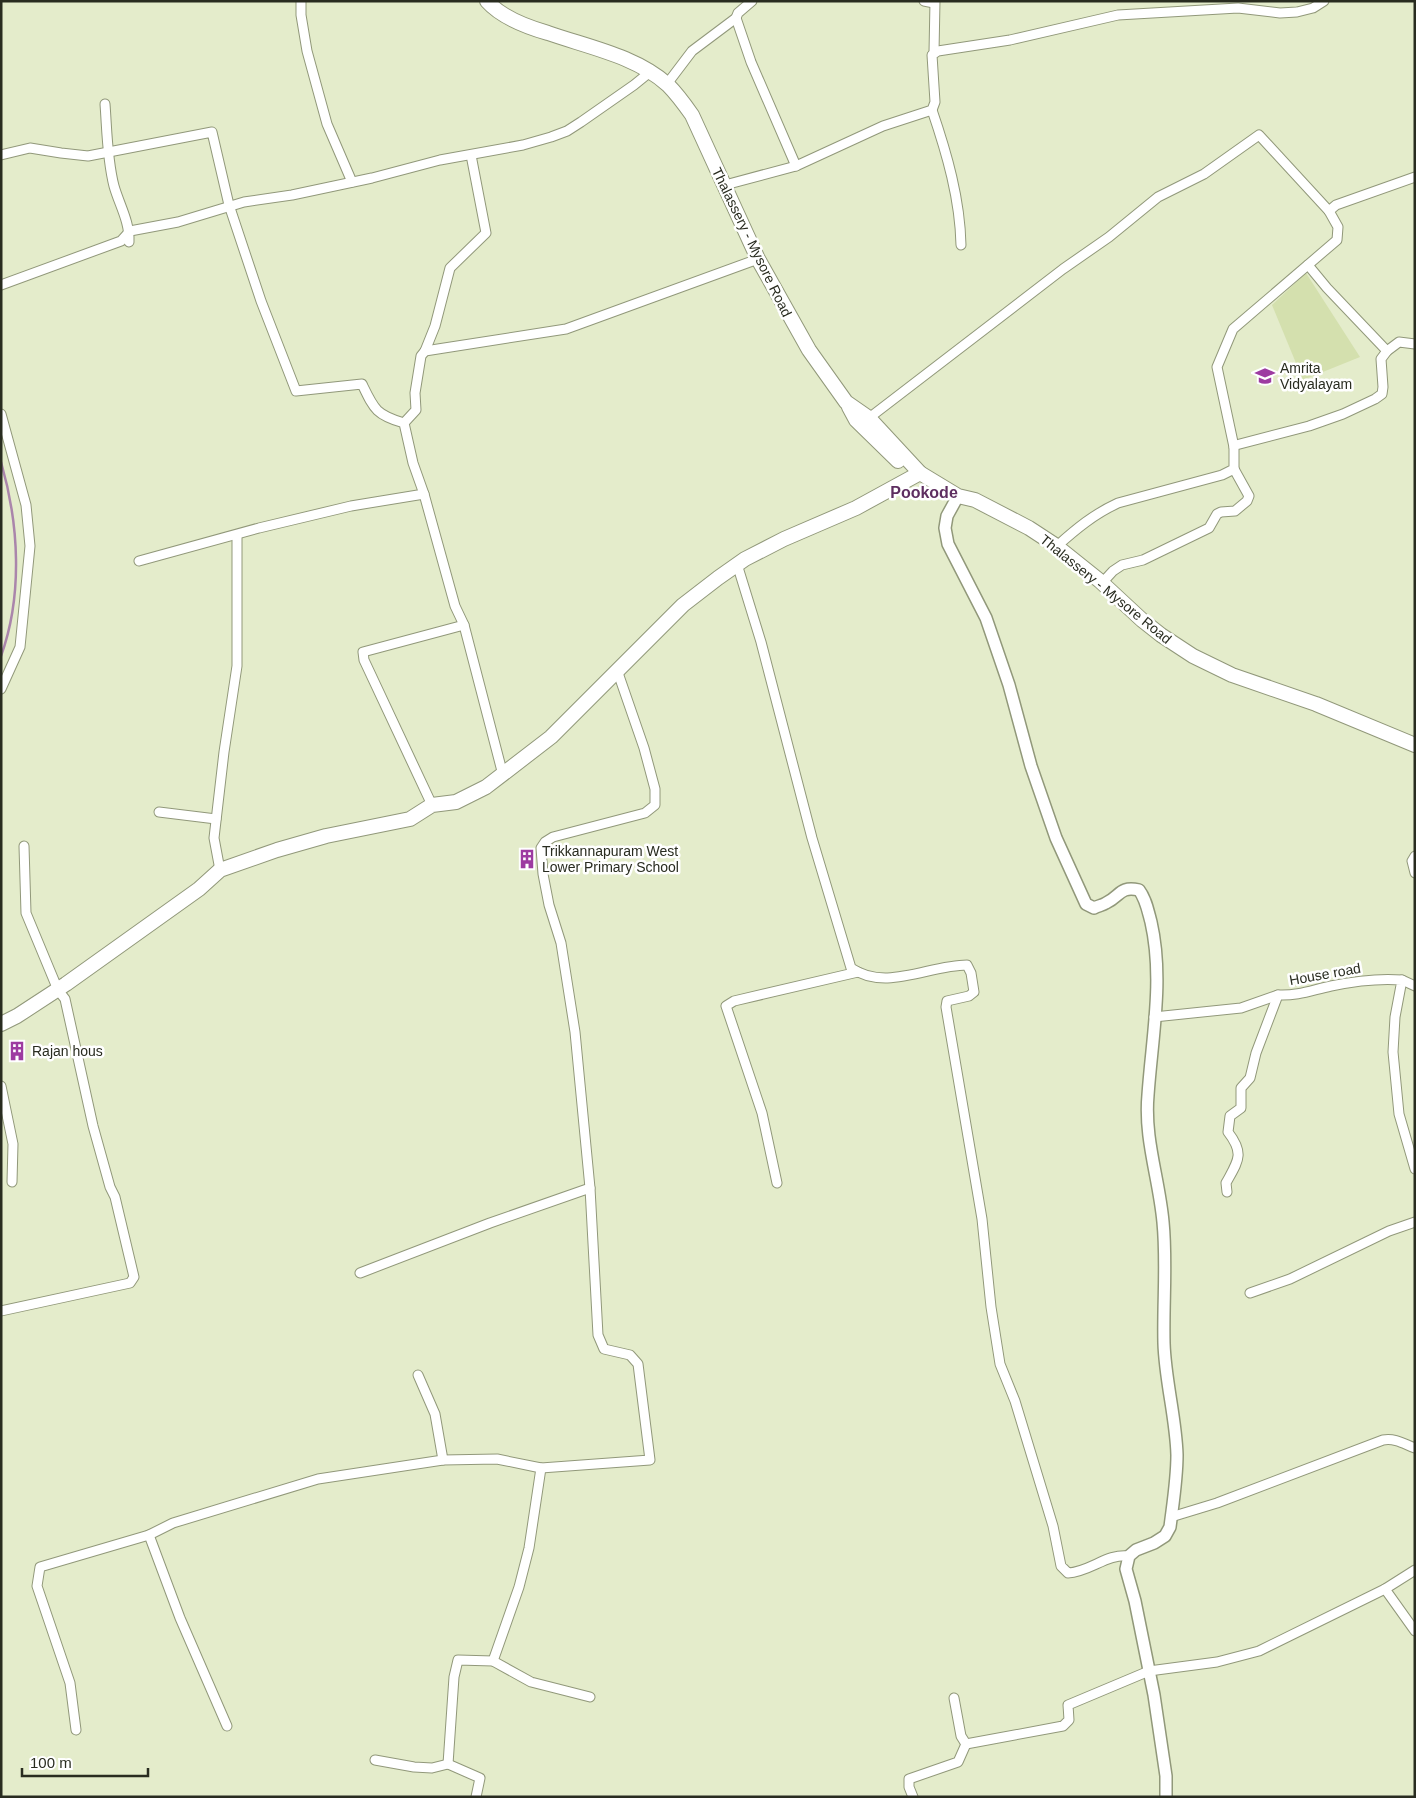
<svg xmlns="http://www.w3.org/2000/svg" width="1416" height="1798" font-family="Helvetica,sans-serif">
	<style>
		.green { fill: #d4e0ae }
		.lines { fill: none; stroke-linecap: round; stroke-linejoin: round }
		.stream { stroke: #aa85ab; stroke-width: 2.5 }
		.minor-casing { stroke: #91987a; stroke-width: 11 }
		.tertiary-casing { stroke: #91987a; stroke-width: 14 }
		.primary-casing { stroke: #91987a; stroke-width: 16 }
		.minor { stroke: #fff; stroke-width: 9 }
		.tertiary { stroke: #fff; stroke-width: 11 }
		.primary { stroke: #fff; stroke-width: 14 }
		.labels { text-anchor: middle; dominant-baseline: central; stroke-width: 5; stroke-linejoin: round; paint-order: stroke }
		.street-label { font-size: 14px; fill: #292c20; stroke: #fff }
		.poi-label { font-size: 14px; fill: #292c20; stroke: #fff; text-anchor: start }
		.quarter-label { font-size: 16px; font-weight: bold; fill: #5e2e60; stroke: #fff }
	</style>
	<rect width="100%" height="100%" fill="#e4eccb"/>
	<!-- green -->
	<polygon class="green" points="1306,273 1360,357 1303,380 1272,305"/>
	<g class="lines">
		<!-- stream -->
		<path class="stream" d="M1,462C19,524 23,595 1,656"/>
		<defs>
			<g id="minor">
				<polyline points="301,1 301,15 307,51 327,124 352,182"/>
				<polyline points="924,1 934,3"/>
				<polyline points="736,18 751,62 796,166"/>
				<polyline points="934,52 935,1"/>
				<polyline points="667,84 692,51 736,18 738,13 752,1"/>
				<path d="M105,104C107,130 107,159 114,186C119,204 130,222 129,242"/>
				<path d="M932,110C947,154 960,199 961,245"/>
				<path d="M1,155L30,148L61,153L88,156L212,132L229,205L261,301L296,391L362,384C374,409 376,415 404,423L413,463L424,494L455,606L464,625L503,775"/>
				<polyline points="725,185 796,166 883,126 932,110 935,102 932,55 938,51 1010,40 1118,15 1238,8 1280,13 1297,12 1313,8 1324,1"/>
				<polyline points="1329,211 1336,205 1415,177"/>
				<polyline points="1308,265 1327,288 1387,351"/>
				<polyline points="1,285 121,241 130,231 178,222 244,202 292,195 372,178 440,160 523,145 551,137 567,131 581,122 634,85 650,72"/>
				<polyline points="425,351 566,329 758,259"/>
				<polyline points="1,414 26,505 30,546 20,647 1,689"/>
				<polyline points="869,418 1063,269 1109,237 1158,197 1204,174 1259,135 1329,211 1338,227 1337,240 1233,329 1217,367 1234,447"/>
				<polyline points="404,423 416,410 415,393 421,356 425,351 435,326 450,268 486,233 471,155"/>
				<path d="M1057,546C1076,529 1094,514 1118,503L1222,475L1234,469V447L1236,445L1309,426L1343,414L1375,399L1382,394L1383,387L1381,359L1387,351L1399,342L1415,344"/>
				<polyline points="139,561 259,528 351,506 424,494"/>
				<path d="M737,564L761,642L812,838L851,968C886,992 929,965 967,965L971,973L974,992L969,996L947,1001L946,1007L982,1219L991,1307L1000,1364L1015,1401L1053,1526L1061,1566L1068,1573C1090,1572 1107,1553 1129,1556"/>
				<polyline points="1102,583 1113,571 1122,565 1143,560 1209,528 1217,514 1221,512 1235,511 1247,501 1249,496 1234,469"/>
				<polyline points="432,805 364,660 363,652 464,625"/>
				<polyline points="159,812 216,819"/>
				<polyline points="1415,856 1412,861 1415,873"/>
				<polyline points="220,870 214,838 224,752 237,666 237,535"/>
				<polyline points="1402,980 1415,986"/>
				<polyline points="1154,1017 1241,1008 1278,995"/>
				<polyline points="1,1086 13,1144 12,1182"/>
				<polyline points="777,1183 762,1113 726,1006 734,1001 858,972"/>
				<path d="M1227,1192L1226,1183C1238,1161 1245,1154 1228,1132L1230,1116L1241,1108V1088L1250,1078L1256,1053L1278,995C1298,996 1312,990 1331,986C1355,981 1378,978 1402,980L1395,1017L1393,1052L1399,1114L1415,1169"/>
				<polyline points="360,1273 490,1223 590,1188"/>
				<polyline points="1250,1293 1290,1279 1389,1231 1415,1222"/>
				<polyline points="1,1311 130,1283 134,1277 115,1197 110,1187 93,1126 65,999 58,990 26,913 24,846"/>
				<polyline points="418,1375 435,1414 443,1460"/>
				<path d="M1171,1517L1217,1503L1383,1440C1396,1438 1404,1444 1415,1448"/>
				<polyline points="149,1535 180,1618 227,1726"/>
				<polyline points="1385,1589 1415,1631"/>
				<polyline points="493,1661 519,1587 529,1548 541,1468"/>
				<polyline points="954,1698 961,1736 966,1744"/>
				<polyline points="76,1730 70,1683 37,1586 40,1567 149,1535 173,1523 318,1479 443,1460 497,1459 541,1468 650,1460 638,1364 630,1355 604,1349 598,1335 590,1188 575,1032 561,943 549,905 543,874 541,848 545,842 553,837 645,813 655,805 655,789 644,748 617,670"/>
				<polyline points="966,1744 1063,1726 1069,1720 1068,1705 1149,1671 1217,1662 1259,1651 1385,1589 1415,1570"/>
				<polyline points="375,1760 414,1767 432,1768 448,1764 480,1778 476,1797"/>
				<polyline points="448,1764 454,1677 458,1660 493,1661 531,1682 590,1697"/>
				<polyline points="913,1797 909,1787 909,1779 958,1762 966,1744"/>
			</g>
			<path id="tertiary" d="M958,496L947,516L945,528L948,544L986,618L1009,685L1031,766L1056,838L1086,904L1094,908C1098,906 1103,905 1106,903C1121,896 1119,886 1139,890C1146,899 1148,911 1151,922C1164,979 1152,1037 1148,1095C1144,1139 1159,1178 1163,1222C1167,1262 1163,1302 1164,1343C1165,1380 1176,1418 1177,1455C1177,1479 1173,1503 1170,1527L1165,1536L1154,1543L1136,1550L1129,1556L1126,1569L1135,1601L1154,1695L1166,1776V1797"/>
			<g id="primary">
				<path d="M487,1C502,18 527,27 548,33C588,47 636,56 668,85C677,94 685,105 692,115L758,259L809,350L846,402L869,418L920,473L958,496L975,500L1029,528L1055,545L1100,581L1142,620L1161,635L1193,656L1232,675L1316,704L1415,745"/>
				<polyline points="849,407 856,420 898,461"/>
				<polyline points="1,1024 17,1016 66,984 199,889 220,870 277,850 326,836 410,819 432,805 456,802 486,787 551,737 683,605 718,578 745,559 784,539 856,508 920,473"/>
			</g>
		</defs>
		<!-- minor casing -->
		<use href="#minor" class="minor-casing"/>
		<!-- tertiary casing -->
		<use href="#tertiary" class="tertiary-casing"/>
		<!-- primary casing -->
		<use href="#primary" class="primary-casing"/>
		<!-- minor -->
		<use href="#minor" class="minor"/>
		<!-- tertiary -->
		<use href="#tertiary" class="tertiary"/>
		<!-- primary -->
		<use href="#primary" class="primary"/>
	</g>
	<!-- icons -->
	<defs>
		<symbol id="school-bare" viewBox="-9 -9 18 18"><path d="M0-5L7-2L0 1L-7-2ZM-4 1L0 2.5L4 1V4Q0 6-4 4Z" fill="#9d3ba1" stroke="#fff" stroke-width="2.5" paint-order="stroke"/></symbol>
		<symbol id="building-bare" viewBox="-9 -9 18 18"><path d="M-4-6H4V6H1V3H-1V6H-4ZM-2.5-4.3h1.7v1.8h-1.7ZM.8-4.3h1.7v1.8H.8ZM-2.5-1h1.7V.8h-1.7ZM.8-1h1.7V.8H.8Z" fill="#9d3ba1" stroke="#fff" stroke-width="2.5" paint-order="stroke"/></symbol>
	</defs>
	<g fill-rule="evenodd">
		<use href="#school-bare" x="1251" y="362" width="28" height="28"/>
		<use href="#building-bare" x="513" y="845" width="28" height="28"/>
		<use href="#building-bare" x="3" y="1037" width="28" height="28"/>
	</g>
	<g class="labels">
		<!-- street labels -->
		<g class="street-label">
			<text transform="translate(752 242) rotate(64)">Thalassery - Mysore Road</text>
			<text transform="translate(1106 589) rotate(39)">Thalassery - Mysore Road</text>
			<text transform="translate(1325 974) rotate(-10)">House road</text>
		</g>
		<!-- poi labels -->
		<g class="poi-label">
			<text x="1280" y="368">Amrita<tspan x="1280" dy="16">Vidyalayam</tspan></text>
			<text x="542" y="851">Trikkannapuram West<tspan x="542" dy="16">Lower Primary School</tspan></text>
			<text x="32" y="1051">Rajan hous</text>
		</g>
		<!-- quarter labels -->
		<g class="quarter-label">
			<text x="924" y="492">Pookode</text>
		</g>
	</g>
	<!-- border -->
	<rect width="1416" height="1798" fill="none" stroke="#292c20" stroke-width="5"/>
	<!-- scale -->
	<path d="M22 1768v8h126v-8" fill="none" stroke="#292c20" stroke-width="2.5"/>
	<text x="30" y="1768" font-size="15" fill="#292c20" stroke="#ffffff" stroke-width="4" paint-order="stroke">100 m</text>
</svg>
